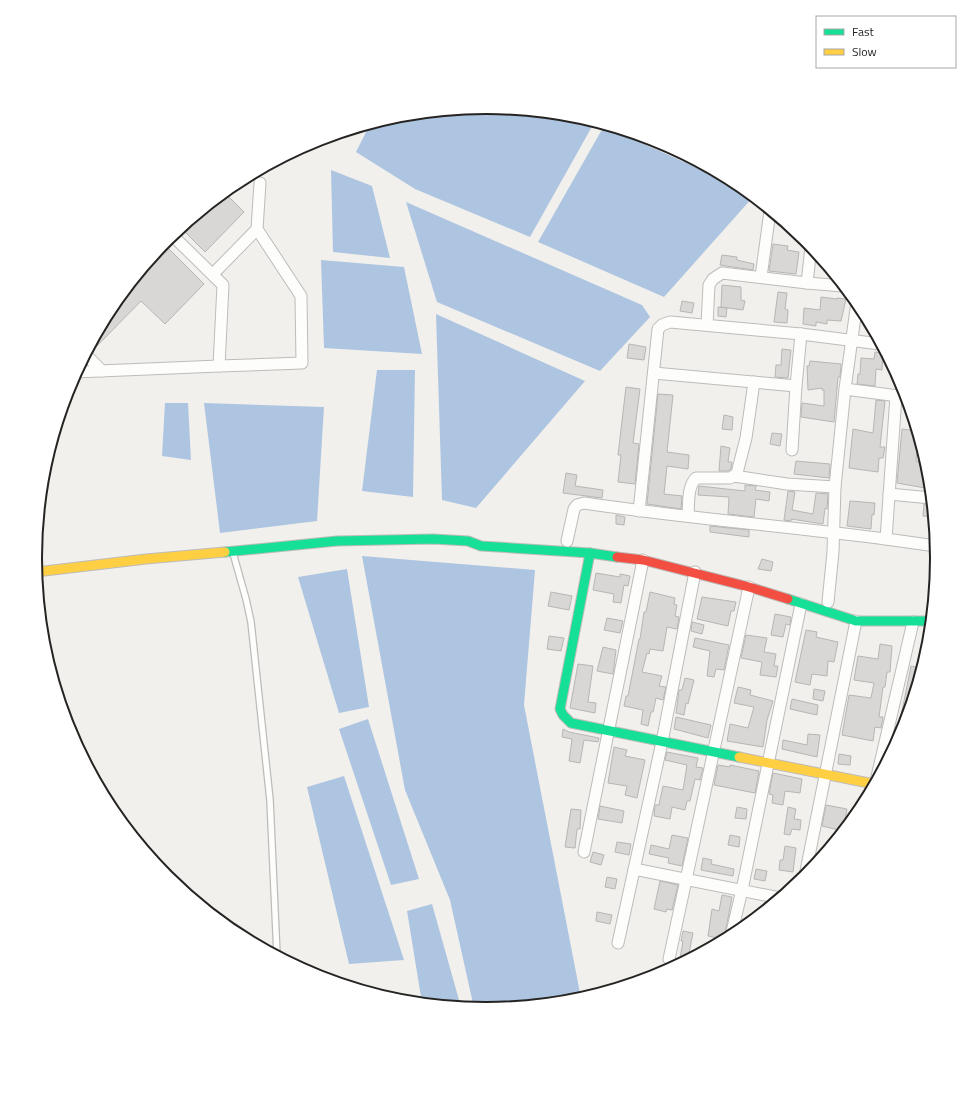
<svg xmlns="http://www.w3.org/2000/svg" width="972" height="1116" font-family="'Titillium Web',sans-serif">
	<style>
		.water { fill: #adc5e0 }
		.building { fill: #d9d7d5; stroke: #b8b6b4 }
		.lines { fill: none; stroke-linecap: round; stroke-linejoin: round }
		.lane-casing { stroke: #bdbcba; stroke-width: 8 }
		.street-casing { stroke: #bdbcba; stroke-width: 13 }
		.fast-casing { stroke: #bdbcba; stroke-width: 11 }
		.slow-casing { stroke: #bdbcba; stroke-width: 11 }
		.jam-casing { stroke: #bdbcba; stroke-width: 11 }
		.lane { stroke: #fdfdfc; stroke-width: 5.5 }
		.street { stroke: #fdfdfc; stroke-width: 11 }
		.fast { stroke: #16e098; stroke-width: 9 }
		.slow { stroke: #ffcf43; stroke-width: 9 }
		.jam { stroke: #f24e42; stroke-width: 9 }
		.rim { fill: none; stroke: #262422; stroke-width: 2 }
	</style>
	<rect width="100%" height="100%" fill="#f2f0ed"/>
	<!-- water -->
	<g class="water">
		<polygon points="486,107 574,116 594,123 530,237 415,189 356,152 370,124 398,116"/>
		<polygon points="604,126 742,188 753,197 664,297 538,242"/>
		<polygon points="331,170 372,186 390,258 333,252"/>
		<polygon points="406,202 642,305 650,317 600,371 437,302"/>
		<polygon points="321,260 404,267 422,354 324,348"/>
		<polygon points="436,314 585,381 476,508 442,500"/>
		<polygon points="377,370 415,370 413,497 362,491"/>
		<polygon points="165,403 188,403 191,460 162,456"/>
		<polygon points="204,403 324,407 317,521 220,533"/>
		<polygon points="362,556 535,570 524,705 581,998 574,1000 486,1009 474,1008 450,900 405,790"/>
		<polygon points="347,569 369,707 339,713 298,577"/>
		<polygon points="368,719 419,879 391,885 339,729"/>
		<polygon points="344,776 404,960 349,964 307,787"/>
		<polygon points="432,904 461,1007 422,1003 407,911"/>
	</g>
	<!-- building -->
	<g class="building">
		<polygon points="227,195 244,212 205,252 181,228 213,202 216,206"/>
		<polygon points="164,244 204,284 165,324 141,301 92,351 89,349 111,307"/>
		<polygon points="773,244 788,246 787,250 799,252 796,274 769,271"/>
		<polygon points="722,255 737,257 737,260 754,264 753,270 720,265"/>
		<polygon points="722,285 741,287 741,300 745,301 743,310 721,307"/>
		<polygon points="778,292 787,293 785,309 788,310 787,323 774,322"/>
		<polygon points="821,297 837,299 837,298 846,299 841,321 827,320 827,324 816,322 816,326 803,324 804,308 820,310"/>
		<polygon points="682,301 694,303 692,313 680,311"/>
		<polygon points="718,307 727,308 726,317 718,316"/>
		<polygon points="629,344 646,347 644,360 627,358"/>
		<polygon points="782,349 791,350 788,378 775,377 776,365 781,365"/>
		<polygon points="875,352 883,353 882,370 876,369 875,386 857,384 858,374 860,374 861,358 874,359"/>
		<polygon points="810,361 841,364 840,377 838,377 834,422 801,417 802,403 824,406 824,390 822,390 822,388 808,390 807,366 809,366"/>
		<polygon points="626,387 640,389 633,443 639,444 635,484 618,482 621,455 618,455"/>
		<polygon points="658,394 673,395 667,452 689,455 688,469 667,466 664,494 682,496 681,509 647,504"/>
		<polygon points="876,400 885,401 880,447 885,447 883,458 879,458 878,472 849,468 853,429 873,433"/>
		<polygon points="724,415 733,417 732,430 722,429"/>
		<polygon points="902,429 916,431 918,437 916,461 926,463 926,475 929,475 930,491 925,490 925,488 897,483"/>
		<polygon points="772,433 782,434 780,446 770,444"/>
		<polygon points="721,446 730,448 728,462 732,462 731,469 728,471 719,471"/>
		<polygon points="796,461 830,464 829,478 794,474"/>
		<polygon points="566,473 577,475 575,486 603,490 602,498 563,493"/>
		<polygon points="745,485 756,486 755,490 770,492 769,501 756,499 754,517 728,514 729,497 698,495 699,486 745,491"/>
		<polygon points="788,491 795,492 792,510 813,514 816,493 828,494 827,509 825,508 823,524 791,519 791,521 784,520"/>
		<polygon points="850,501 875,503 874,515 872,514 871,529 847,526"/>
		<polygon points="924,504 932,505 933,517 923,516"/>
		<polygon points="616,515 625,517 624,525 616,524"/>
		<polygon points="710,526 749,530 749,537 710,532"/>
		<polygon points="762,559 773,562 771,571 758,569"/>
		<polygon points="596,573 620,577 620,574 630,576 628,586 624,585 621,603 613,602 614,594 593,590"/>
		<polygon points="551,592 572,596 569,610 548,606"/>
		<polygon points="650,592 675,598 674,604 677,605 675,616 679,617 677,629 667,627 663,651 650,649 649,654 647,653 642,672 662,676 659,686 666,687 663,700 656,698 653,712 651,712 648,726 641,724 643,710 624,706 626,696 628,696 639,639 640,639 644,612 646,612"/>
		<polygon points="702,597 736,602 734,611 731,611 728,626 697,619"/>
		<polygon points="775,614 791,617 790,625 786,624 783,637 771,635"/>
		<polygon points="607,618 623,621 620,633 604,630"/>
		<polygon points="692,622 704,625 702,634 691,631"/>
		<polygon points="806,630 817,632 816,637 838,642 834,662 828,661 827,676 812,674 810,685 795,682"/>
		<polygon points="746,635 767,638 764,652 776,654 774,666 778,666 776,677 760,675 762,662 741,658"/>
		<polygon points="549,636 564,638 561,651 547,649"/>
		<polygon points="695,638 729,645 724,670 716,669 714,677 707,676 710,651 693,647"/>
		<polygon points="880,644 892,646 890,672 887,672 885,687 883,687 879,717 883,717 881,728 875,727 873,741 842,735 849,695 871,698 874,683 854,680 858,656 878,659"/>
		<polygon points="603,647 616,650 613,674 597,671"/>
		<polygon points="578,664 593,666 588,702 596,703 595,713 570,708"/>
		<polygon points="911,666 919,668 917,685 907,717 901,716"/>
		<polygon points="685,678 694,680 688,704 686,703 684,715 676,713 679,690 682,690"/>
		<polygon points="738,687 751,690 750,695 773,701 767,720 763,747 727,741 730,724 748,728 754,707 734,703"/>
		<polygon points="814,689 825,691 823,701 813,699"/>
		<polygon points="792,699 818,705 817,715 790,709"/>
		<polygon points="676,717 711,725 708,738 674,729"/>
		<polygon points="563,729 569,732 599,738 598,742 584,740 580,763 569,761 572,739 562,737"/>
		<polygon points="808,734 820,735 817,757 782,749 783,740 807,745"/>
		<polygon points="614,747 627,750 625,756 645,760 637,798 625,795 627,786 608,783"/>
		<polygon points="667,752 698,758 696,767 703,768 700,780 695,779 690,801 687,801 685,810 672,807 670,819 654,816 655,805 659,805 663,786 683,790 687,765 665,760"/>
		<polygon points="839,754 851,756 850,765 838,764"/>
		<polygon points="718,765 730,767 730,765 759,771 755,793 714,785"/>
		<polygon points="773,773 802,779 800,793 785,791 783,805 772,803 773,795 769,794"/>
		<polygon points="826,805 847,809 843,831 822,826"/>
		<polygon points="600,806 624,811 622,823 598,819"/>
		<polygon points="737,807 747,809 746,819 735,818"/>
		<polygon points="788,807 796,809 794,819 801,820 800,830 792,829 790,835 784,834"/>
		<polygon points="571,809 581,810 580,829 577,829 575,848 565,847"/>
		<polygon points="672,835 688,838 682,866 668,863 669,858 649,854 651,845 669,849"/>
		<polygon points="730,835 740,837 739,847 728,845"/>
		<polygon points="617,842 631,844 629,855 615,852"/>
		<polygon points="785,846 796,848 793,872 779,870 780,860 783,860"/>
		<polygon points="593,852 604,855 601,865 590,862"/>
		<polygon points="703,858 712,860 711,864 734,869 733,876 701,870"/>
		<polygon points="756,869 767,871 765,881 754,879"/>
		<polygon points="607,877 617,879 615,889 605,887"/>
		<polygon points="660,881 678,885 672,910 667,909 666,912 654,909"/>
		<polygon points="722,895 732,897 724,939 708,936 712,909 719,911"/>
		<polygon points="597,912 612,915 610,924 596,921"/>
		<polygon points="683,931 693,933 689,953 697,954 679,964 683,941 681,941"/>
	</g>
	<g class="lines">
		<defs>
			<polyline id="lane" points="233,553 246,599 251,622 270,800 277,955"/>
			<g id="street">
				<polyline points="213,274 257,229 260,183"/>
				<polyline points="761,277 770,211"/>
				<polyline points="807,283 811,247"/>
				<polyline points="707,325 709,285 713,279 722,273 807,283 843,286"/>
				<polyline points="86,355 102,371"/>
				<polyline points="219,366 302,363 301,296 257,229"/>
				<polyline points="76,372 219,366 223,285 172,235"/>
				<polyline points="654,373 796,386"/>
				<polyline points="845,389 906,397"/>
				<polyline points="896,396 886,539 936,546"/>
				<polyline points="792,450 796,386 801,334"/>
				<polyline points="734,476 787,484 835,487"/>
				<polyline points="889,494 931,498"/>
				<polyline points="639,511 658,329 662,325 670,322 801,334 880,344"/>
				<path d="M688,516C689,504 687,487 696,478H730L734,476L737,473L746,438L754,382"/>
				<path d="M567,541L574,509L577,505L584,503C684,518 785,526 886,539"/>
				<polyline points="828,602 833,552 835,487 845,389 857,302"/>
				<polyline points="876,781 913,622"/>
				<polyline points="584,852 643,560"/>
				<polyline points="634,869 780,898"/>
				<polyline points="805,876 856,621"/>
				<polyline points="731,936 742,890 801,604"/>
				<polyline points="618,943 662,742 695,572"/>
				<polyline points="669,959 749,587"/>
			</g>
			<g id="fast">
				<polyline points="225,552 337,541 433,539 468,541 481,546 590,553 617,557"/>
				<polyline points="590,553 560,709 563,715 571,723 739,757"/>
				<polyline points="788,599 856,621 931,621"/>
			</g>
			<g id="slow">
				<polyline points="36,572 146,559 225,552"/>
				<polyline points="739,757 874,784"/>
			</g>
			<polyline id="jam" points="617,557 643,560 749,587 788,599"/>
		</defs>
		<!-- lane casing -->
		<use href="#lane" class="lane-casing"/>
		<!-- street casing -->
		<use href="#street" class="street-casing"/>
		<!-- fast casing -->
		<use href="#fast" class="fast-casing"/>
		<!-- slow casing -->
		<use href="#slow" class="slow-casing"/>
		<!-- jam casing -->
		<use href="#jam" class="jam-casing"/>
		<!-- lane -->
		<use href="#lane" class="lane"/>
		<!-- street -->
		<use href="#street" class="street"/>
		<!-- fast -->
		<use href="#fast" class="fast"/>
		<!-- slow -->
		<use href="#slow" class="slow"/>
		<!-- jam -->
		<use href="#jam" class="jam"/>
	</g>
	<!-- crop -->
	<path d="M0 0H972V1116H0ZM42 558a444 444 0 1 1 888 0a444 444 0 1 1-888 0Z" fill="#fff" fill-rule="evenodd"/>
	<path class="rim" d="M42 558a444 444 0 1 1 888 0a444 444 0 1 1-888 0Z"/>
	<!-- legend -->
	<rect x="816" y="16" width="140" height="52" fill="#ffffff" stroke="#a8a7a7"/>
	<rect x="824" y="29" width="20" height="6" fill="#16e098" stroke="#a8a7a7"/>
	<text x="852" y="36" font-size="12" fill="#262422">Fast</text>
	<rect x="824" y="49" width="20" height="6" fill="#ffcf43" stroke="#a8a7a7"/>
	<text x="852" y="56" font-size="12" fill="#262422">Slow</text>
</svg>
